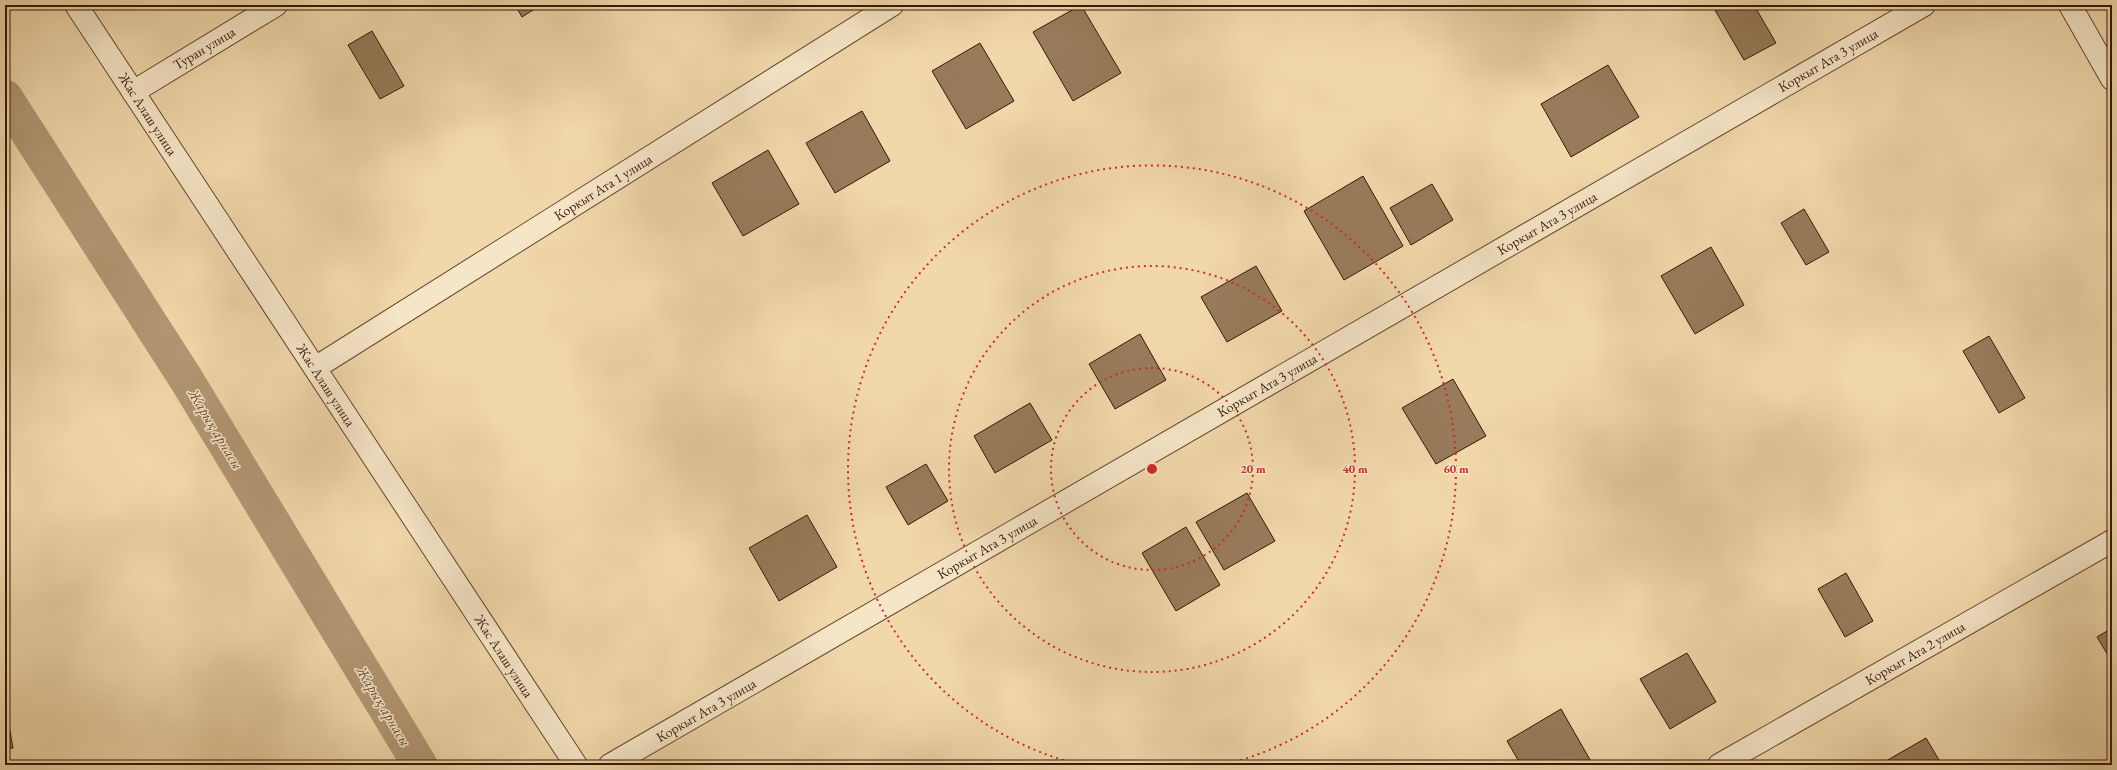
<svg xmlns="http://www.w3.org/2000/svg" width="2117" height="770" font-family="'EB Garamond',serif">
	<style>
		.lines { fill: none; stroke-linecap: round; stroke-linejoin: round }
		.canal { stroke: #b29673; stroke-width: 35 }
		.building { fill: #987b5b; stroke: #381705 }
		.minor-casing { stroke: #66472e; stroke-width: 24 }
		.minor { stroke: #f6e6c8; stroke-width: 22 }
		.ring { fill: none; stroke: #d62828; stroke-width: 2; stroke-dasharray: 2 4 }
		.labels { text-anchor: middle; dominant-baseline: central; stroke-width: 3; stroke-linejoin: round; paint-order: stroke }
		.street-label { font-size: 14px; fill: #381705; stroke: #f6e6c8 }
		.water-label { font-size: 15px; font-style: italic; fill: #694a31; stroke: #f6e6c8 }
		.centre { fill: #d62828; stroke: #f6e6c8; stroke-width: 2 }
		.ring-label { font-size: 12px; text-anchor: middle; font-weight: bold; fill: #d62828; stroke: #f6e6c8; stroke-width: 3; stroke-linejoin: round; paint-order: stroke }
	</style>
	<rect width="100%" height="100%" fill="#f1d8ab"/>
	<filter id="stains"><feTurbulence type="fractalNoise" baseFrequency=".005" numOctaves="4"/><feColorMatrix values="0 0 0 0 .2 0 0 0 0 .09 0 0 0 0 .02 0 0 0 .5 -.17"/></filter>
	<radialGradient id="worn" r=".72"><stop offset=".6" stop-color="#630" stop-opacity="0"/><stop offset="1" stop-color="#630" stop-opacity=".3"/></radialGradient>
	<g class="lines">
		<!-- canal -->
		<polyline class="canal" points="5,97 186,379 420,765"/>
	</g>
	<!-- building -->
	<g class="building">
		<polygon points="515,5 541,5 522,17"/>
		<polygon points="1081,5 1121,73 1073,101 1033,32"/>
		<polygon points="1712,5 1754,5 1776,43 1744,60"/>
		<polygon points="372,31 404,86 380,99 348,45"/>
		<polygon points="980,43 1014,101 966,129 932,71"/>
		<polygon points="1608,65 1639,117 1571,157 1541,104"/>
		<polygon points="862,111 890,161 835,193 806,143"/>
		<polygon points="768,150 799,204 743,236 712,183"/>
		<polygon points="1363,176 1403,246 1344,280 1304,211"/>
		<polygon points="1432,184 1453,220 1411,245 1390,208"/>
		<polygon points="1804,209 1829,252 1806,265 1781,223"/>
		<polygon points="1711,247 1744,305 1695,334 1661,276"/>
		<polygon points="1256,266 1282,311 1227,342 1201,297"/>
		<polygon points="1140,334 1166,380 1115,409 1089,364"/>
		<polygon points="1989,336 2025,398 1999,413 1963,351"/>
		<polygon points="1453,379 1486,436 1436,464 1402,408"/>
		<polygon points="1030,403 1052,440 995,473 974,436"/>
		<polygon points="926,464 948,501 908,525 886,487"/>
		<polygon points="1247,493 1275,541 1224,570 1196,522"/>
		<polygon points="807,515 837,567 779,601 749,548"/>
		<polygon points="1186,527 1220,585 1176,611 1142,553"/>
		<polygon points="1846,573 1873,621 1845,637 1818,589"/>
		<polygon points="2112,628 2112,662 2097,637"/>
		<polygon points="1687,653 1716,702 1670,729 1640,679"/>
		<polygon points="5,703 13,748 5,749"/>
		<polygon points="1561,709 1593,765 1521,765 1507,741"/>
		<polygon points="1926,738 1942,765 1879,765"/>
	</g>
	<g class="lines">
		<defs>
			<g id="minor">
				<polyline points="76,5 576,765"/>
				<polyline points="2070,5 2112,79"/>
				<polyline points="133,92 276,5"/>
				<polyline points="315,368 892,5"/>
				<polyline points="610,765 1924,5"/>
				<polyline points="1719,765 2112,541"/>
			</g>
		</defs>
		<!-- minor casing -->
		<use href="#minor" class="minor-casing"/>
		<!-- minor -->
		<use href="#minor" class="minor"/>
	</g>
	<!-- distance rings -->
	<g class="ring">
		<circle cx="1152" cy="469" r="101"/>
		<circle cx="1152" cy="469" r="203"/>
		<path d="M1081 765A304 304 0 1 1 1223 765"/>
	</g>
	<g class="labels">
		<!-- street labels -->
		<g class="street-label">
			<text transform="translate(204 48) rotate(-31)">Туран улица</text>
			<text transform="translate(1828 60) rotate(-30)">Коркыт Ата 3 улица</text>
			<text transform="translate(148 114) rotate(57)">Жас Алаш улица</text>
			<text transform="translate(603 187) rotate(-32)">Коркыт Ата 1 улица</text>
			<text transform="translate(1547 223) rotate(-30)">Коркыт Ата 3 улица</text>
			<text transform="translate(326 385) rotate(57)">Жас Алаш улица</text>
			<text transform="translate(1267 385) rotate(-30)">Коркыт Ата 3 улица</text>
			<text transform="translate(987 547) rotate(-30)">Коркыт Ата 3 улица</text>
			<text transform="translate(1915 653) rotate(-30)">Коркыт Ата 2 улица</text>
			<text transform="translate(504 656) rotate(57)">Жас Алаш улица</text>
			<text transform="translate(706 710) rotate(-30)">Коркыт Ата 3 улица</text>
		</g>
		<!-- water labels -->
		<g class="water-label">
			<text transform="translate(216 429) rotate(59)">Жарық арнасы</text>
			<text transform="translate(384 706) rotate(59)">Жарық арнасы</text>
		</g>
	</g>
	<circle cx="1152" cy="469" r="6" class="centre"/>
	<g class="ring-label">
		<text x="1253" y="473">20 m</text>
		<text x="1355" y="473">40 m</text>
		<text x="1456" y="473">60 m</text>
	</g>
	<!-- margin -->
	<rect width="2117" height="770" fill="none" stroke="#f1d8ab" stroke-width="20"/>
	<rect x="6" y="6" width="2105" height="758" fill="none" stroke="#381705" stroke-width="2"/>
	<rect x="10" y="10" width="2097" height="750" fill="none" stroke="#381705"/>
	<rect width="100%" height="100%" filter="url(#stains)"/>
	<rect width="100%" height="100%" fill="url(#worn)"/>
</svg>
